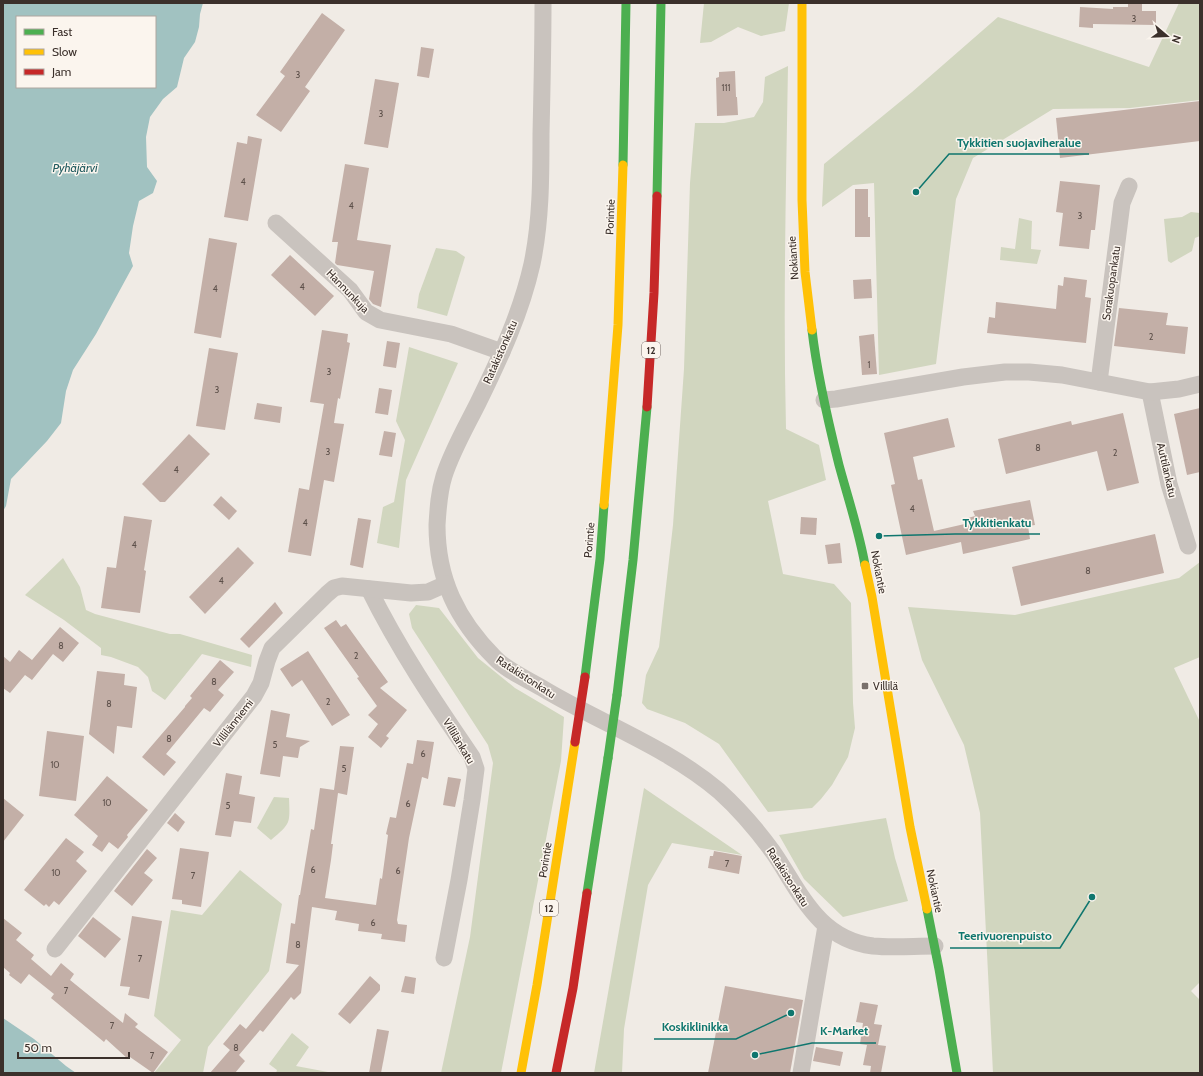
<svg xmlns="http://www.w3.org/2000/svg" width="1203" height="1076" font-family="Cabin,sans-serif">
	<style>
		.green { fill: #d1d6bf }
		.water { fill: #a1c2c1; fill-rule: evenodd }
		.building { fill: #c3afa7 }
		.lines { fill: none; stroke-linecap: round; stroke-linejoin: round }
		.street { stroke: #c9c3be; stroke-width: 17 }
		.fast { stroke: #4caf50; stroke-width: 9 }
		.slow { stroke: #ffc107; stroke-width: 9 }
		.jam { stroke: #c62828; stroke-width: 9 }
		.fast-bridge { stroke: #4caf50; stroke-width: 9 }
		.jam-bridge { stroke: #c62828; stroke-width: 9 }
		.poi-dot { fill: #7a716c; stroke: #fbf5ee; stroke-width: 1.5 }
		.labels { text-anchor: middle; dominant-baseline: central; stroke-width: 3; stroke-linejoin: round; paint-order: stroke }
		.number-label { font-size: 9px; fill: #5d504a }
		.shield { fill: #fbf5ee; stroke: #756b66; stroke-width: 1 }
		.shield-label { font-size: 10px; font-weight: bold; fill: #3b302b }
		.street-label { font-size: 11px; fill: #3b302b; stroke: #fbf5ee }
		.poi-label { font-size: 11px; fill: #3b302b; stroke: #fbf5ee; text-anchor: start }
		.water-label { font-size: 12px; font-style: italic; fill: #1f5a5e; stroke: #fbf5ee }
		.leader { fill: none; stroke: #0f766e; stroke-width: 1.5 }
		.callout-dot { fill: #0f766e; stroke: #fbf5ee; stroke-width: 1.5 }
		.callout-label { font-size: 12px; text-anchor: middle; font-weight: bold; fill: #0f766e; stroke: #fbf5ee; stroke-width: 3; stroke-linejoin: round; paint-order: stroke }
	</style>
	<rect width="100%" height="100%" fill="#f0ebe5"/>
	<!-- green -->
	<g class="green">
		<polygon points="704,3 789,3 785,31 761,36 738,27 711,42 700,43"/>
		<polygon points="1179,3 1200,3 1200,100 1130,108 1053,109 973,158 956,199 936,364 879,375 874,183 853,185 822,207 824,164 912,92 998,17 1149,67"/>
		<path d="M788,66C786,187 783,308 786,429L819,445L826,480L768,501L783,574L834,584L851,603L853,703L855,728L848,757L832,785L821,799L812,808L768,812L719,744L685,723L647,709L642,703L646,675L659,647L673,525L684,369L690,183L695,123H724L754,117L763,102L765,77Z"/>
		<polygon points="1191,212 1200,213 1200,236 1195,238 1192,251 1171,263 1168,261 1164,219 1182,217"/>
		<polygon points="1019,218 1032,221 1031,249 1041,250 1037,264 1000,260 1001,247 1015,249"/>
		<polygon points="436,248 456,251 465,257 447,316 417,308 419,294"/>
		<polygon points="409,347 458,363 406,480 399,548 377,543 383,507 394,502 405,440 396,421"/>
		<polygon points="63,558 80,587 86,610 95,614 170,634 180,634 252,655 251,667 202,654 165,700 152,691 148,677 138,667 111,657 101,655 101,648 64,620 25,595"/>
		<polygon points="1200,562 1200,657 1174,668 1200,722 1200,982 1191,991 1200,1000 1200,1073 993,1073 980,813 964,745 922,660 908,607 1015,615 1179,578"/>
		<polygon points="416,605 439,608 478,658 515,688 564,717 561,761 501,1073 441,1073 470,937 493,763 488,745 412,628 409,614"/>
		<polygon points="644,788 742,855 672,843 648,885 624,1029 622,1073 594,1073"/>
		<path d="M274,797L289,798C290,824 291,823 271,840L257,828Z"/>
		<polygon points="886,818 895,858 908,901 843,917 804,879 779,835"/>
		<polygon points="240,870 282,904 269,971 208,1047 203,1073 154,1073 181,1040 154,1016 171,910 202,915"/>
		<polygon points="292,1033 309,1047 296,1066 328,1072 329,1073 276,1073 277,1070 269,1064"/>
	</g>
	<!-- water -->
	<g class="water">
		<path d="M3,3H203L200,14L199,27L195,42L184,58L177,87L163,99L150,117L146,137L147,167L157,181L153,193L139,201L133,226L129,253L133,266L96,334L73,370L66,391L61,423L47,441L11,479L6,506L3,511ZM17,17H155V87H17Z"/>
		<polygon points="3,1018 34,1039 66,1066 76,1073 3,1073"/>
	</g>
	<!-- building -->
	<g class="building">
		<polygon points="1128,3 1142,3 1142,11 1156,11 1156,25 1093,24 1093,28 1079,27 1080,7 1113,9 1113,7 1128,7"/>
		<polygon points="322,13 345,30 305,87 310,91 281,132 256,115 285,76 280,72"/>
		<polygon points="421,47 434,49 429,78 417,76"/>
		<polygon points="735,71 736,97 737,97 738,115 717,116 716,78 719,77 719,72"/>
		<polygon points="375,79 399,83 388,148 364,144"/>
		<polygon points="1200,101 1200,141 1060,158 1056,118"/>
		<polygon points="248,136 262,139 248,221 224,217 237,142 247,144"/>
		<polygon points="345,164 369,168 357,240 391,245 381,307 373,304 369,299 374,271 337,265 335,263 338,242 332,242"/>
		<polygon points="1060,181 1100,185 1095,230 1091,230 1089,249 1059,246 1063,213 1056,212"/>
		<polygon points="855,189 868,189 868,217 870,217 870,237 855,237"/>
		<polygon points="209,238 237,243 221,338 194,333"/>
		<polygon points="290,255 334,296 315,316 271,275"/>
		<polygon points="1064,277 1087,280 1085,297 1091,298 1086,343 987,333 989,317 995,318 996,302 1056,309 1058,285 1063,286"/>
		<polygon points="871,279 872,298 854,299 853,280"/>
		<polygon points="1119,308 1168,313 1166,325 1188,327 1185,354 1114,346"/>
		<polygon points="322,330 348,334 347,342 350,343 340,399 338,398 334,423 344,424 334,482 324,480 311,556 288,552 299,488 309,490 324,404 310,402"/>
		<polygon points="874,334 877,374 862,375 859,336"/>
		<polygon points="387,341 400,343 396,368 383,366"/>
		<polygon points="209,348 238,353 225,430 196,426"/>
		<polygon points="379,388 392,390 388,415 375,413"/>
		<polygon points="257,403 282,407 280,423 254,419"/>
		<polygon points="1200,408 1200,472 1187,475 1174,414"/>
		<polygon points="1123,413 1139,483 1107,491 1097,451 1006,474 998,439 1071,421 1072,425"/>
		<polygon points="948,418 955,447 913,457 918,480 922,479 934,531 969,523 968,518 975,516 973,511 1030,500 1035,525 1028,526 1030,539 963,554 961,542 906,555 891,485 895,484 884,433"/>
		<polygon points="384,431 396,433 392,457 379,455"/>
		<polygon points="189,434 210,454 165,502 160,502 142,484"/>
		<polygon points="221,496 237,511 229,520 213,505"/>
		<polygon points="124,516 152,520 144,570 146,571 140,613 101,608 107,567 116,568"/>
		<polygon points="801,517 817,518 816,535 800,534"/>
		<polygon points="358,518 371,520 363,568 350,565"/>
		<polygon points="1155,534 1164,573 1021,606 1012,567"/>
		<polygon points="840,543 842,563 828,564 825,545"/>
		<polygon points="238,547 254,563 205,614 189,597"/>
		<polygon points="275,602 283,613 249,648 240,639"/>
		<polygon points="336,620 341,627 346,624 388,682 380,688 407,710 386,736 389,738 381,748 368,737 378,724 368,715 377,706 357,678 359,677 324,628"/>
		<polygon points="60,627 79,643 63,662 53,654 32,680 25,675 10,693 3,688 3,656 10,662 19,650 32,660"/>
		<polygon points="308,651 350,715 332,726 302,680 292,687 280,669"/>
		<polygon points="220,660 234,672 218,690 224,695 210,712 204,708 166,754 176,762 164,776 142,757 185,707 185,706 192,698 190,696"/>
		<polygon points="97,671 125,674 124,685 137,687 132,728 117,726 114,754 89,734"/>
		<polygon points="271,710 290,714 286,737 310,741 300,747 298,758 283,756 280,777 260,774"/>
		<polygon points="47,731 84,736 76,801 39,796"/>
		<polygon points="417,740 434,742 428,779 422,777 409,838 397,920 398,924 407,925 405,942 381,939 382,934 358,931 359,924 335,920 337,911 312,907 301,993 294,1000 291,997 263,1032 260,1030 239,1055 245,1061 235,1073 210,1073 230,1050 223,1044 240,1024 246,1029 299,965 286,963 291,923 295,924 299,895 300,895 311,829 314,830 320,788 334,790 340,746 354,747 347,795 338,793 331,844 333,844 331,860 325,898 376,905 380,878 382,879 388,835 386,834 390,817 396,818 407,763 413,764"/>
		<polygon points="226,773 242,776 239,794 255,797 251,823 234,821 231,837 215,835"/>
		<polygon points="107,776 148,810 127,835 128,837 118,849 109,842 102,852 92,845 98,836 74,815"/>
		<polygon points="448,777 461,779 455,807 443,805"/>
		<polygon points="3,798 24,815 3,842"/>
		<polygon points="175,813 185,822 178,832 167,823"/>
		<polygon points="66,838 84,852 76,861 87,871 59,905 54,901 49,907 46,904 44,906 24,890"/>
		<polygon points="180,848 209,852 201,907 182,904 182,900 172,899"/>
		<polygon points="147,849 157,858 144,873 153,880 132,906 114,891"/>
		<polygon points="714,851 742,856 739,874 708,868 710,856 713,856"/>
		<polygon points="132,916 162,921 149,999 128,995 130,987 120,986"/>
		<polygon points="93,917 121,939 105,958 78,936"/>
		<polygon points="3,918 22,933 16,940 34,955 31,959 51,976 61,963 74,974 70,980 123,1023 125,1013 138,1024 135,1027 168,1052 153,1073 130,1057 128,1059 106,1039 104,1042 51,998 54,994 29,974 21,984 9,975 10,973 3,967"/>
		<polygon points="370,976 380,985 380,990 350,1024 338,1014"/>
		<polygon points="405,976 416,978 414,994 401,992"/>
		<polygon points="725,986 803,1000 790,1073 708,1073"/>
		<polygon points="860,1002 878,1005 874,1024 882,1025 878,1045 886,1046 881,1073 870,1073 871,1066 863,1065 867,1045 860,1044 863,1023 856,1022"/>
		<polygon points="377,1029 389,1031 381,1073 369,1073"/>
		<polygon points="816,1047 843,1052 840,1066 813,1061"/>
	</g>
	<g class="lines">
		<!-- street -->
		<g class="street">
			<path d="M543,3C543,47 542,90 541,134C541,177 541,221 532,264C521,313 500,358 478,403C466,427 452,451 444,476C439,492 438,508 437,525C437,579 457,620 495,658C506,670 527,679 542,688C600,723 667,747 719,791C739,809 757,830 773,852C800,891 817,939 873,946C893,948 914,946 935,946"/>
			<polyline points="276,223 350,290 366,312 380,320 451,334 502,352"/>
			<polyline points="1099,382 1122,203 1129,186"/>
			<polyline points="1150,392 1169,484 1188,546"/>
			<polyline points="824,400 836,399 963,377 1005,372 1029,372 1062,375 1150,392 1179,389 1200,384"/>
			<path d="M369,589C398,648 435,703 472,757L476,769L472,800L459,880L444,958"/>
			<polyline points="55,949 254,696 261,683 267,661 272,648 327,594 334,588 342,586 411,593 428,592 446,584"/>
			<polyline points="801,1073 826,926"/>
		</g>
		<!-- fast -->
		<g class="fast">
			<polyline points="623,165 626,3"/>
			<polyline points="657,196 661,3"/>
			<path d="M812,330C817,375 828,421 839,465C848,498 859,531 865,565"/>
			<polyline points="585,677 600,559 604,505"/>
			<polyline points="617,695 633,560 647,407"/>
			<polyline points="587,893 608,758"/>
			<polyline points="927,909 939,969 957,1073"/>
		</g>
		<!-- slow -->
		<g class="slow">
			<polyline points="802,3 802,200 805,272 812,330"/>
			<polyline points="604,505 618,325 623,165"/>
			<polyline points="865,565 872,597 910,827 927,909"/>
			<polyline points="521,1073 537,985 575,742"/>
		</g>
		<!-- jam -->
		<g class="jam">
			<polyline points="647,407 654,293 657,196"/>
			<polyline points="556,1073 573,988 587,893"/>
		</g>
		<!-- fast-bridge -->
		<polyline class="fast-bridge" points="608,758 617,695"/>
		<!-- jam-bridge -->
		<polyline class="jam-bridge" points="575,742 585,677"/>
	</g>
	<!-- markers -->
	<rect class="poi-dot" x="861" y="682" width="8" height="8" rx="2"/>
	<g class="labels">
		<!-- number labels -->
		<g class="number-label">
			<text x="1134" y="18">3</text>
			<text x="298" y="74">3</text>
			<text x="726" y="87">111</text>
			<text x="381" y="113">3</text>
			<text x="243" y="181">4</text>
			<text x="351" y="205">4</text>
			<text x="1080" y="215">3</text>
			<text x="302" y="286">4</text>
			<text x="215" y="288">4</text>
			<text x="1151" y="336">2</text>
			<text x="869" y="364">1</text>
			<text x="329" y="371">3</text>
			<text x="217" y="389">3</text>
			<text x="1038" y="447">8</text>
			<text x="328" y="451">3</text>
			<text x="1115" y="452">2</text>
			<text x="176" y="469">4</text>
			<text x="912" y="508">4</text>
			<text x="305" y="522">4</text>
			<text x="134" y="544">4</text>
			<text x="1088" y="570">8</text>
			<text x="221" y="580">4</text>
			<text x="61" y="645">8</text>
			<text x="356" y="655">2</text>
			<text x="214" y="681">8</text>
			<text x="328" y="701">2</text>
			<text x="109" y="703">8</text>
			<text x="169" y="738">8</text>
			<text x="275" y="744">5</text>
			<text x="423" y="753">6</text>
			<text x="55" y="764">10</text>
			<text x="344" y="768">5</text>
			<text x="107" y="802">10</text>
			<text x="408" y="803">6</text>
			<text x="228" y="805">5</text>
			<text x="727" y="863">7</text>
			<text x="313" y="869">6</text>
			<text x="398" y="870">6</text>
			<text x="56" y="872">10</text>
			<text x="193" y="875">7</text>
			<text x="373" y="922">6</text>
			<text x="298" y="944">8</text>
			<text x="140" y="958">7</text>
			<text x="66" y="990">7</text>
			<text x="112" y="1025">7</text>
			<text x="236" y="1047">8</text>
			<text x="152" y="1055">7</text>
		</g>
		<!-- shield labels -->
		<g class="shield">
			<rect x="642" y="342" width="18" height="16" rx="3"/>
			<rect x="540" y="900" width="18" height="16" rx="3"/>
		</g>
		<g class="shield-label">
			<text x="651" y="350">12</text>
			<text x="549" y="908">12</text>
		</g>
		<!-- street labels -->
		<g class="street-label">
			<text transform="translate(610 217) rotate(-88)">Porintie</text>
			<text transform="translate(793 258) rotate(-94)">Nokiantie</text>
			<text transform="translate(1111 283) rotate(-82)">Sorakuopankatu</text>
			<text transform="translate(348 291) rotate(46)">Hannunkuja</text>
			<text transform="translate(500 352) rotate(-66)">Ratakistonkatu</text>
			<text transform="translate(1167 470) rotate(77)">Auttilankatu</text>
			<text transform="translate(589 540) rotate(-85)">Porintie</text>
			<text transform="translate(879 572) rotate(79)">Nokiantie</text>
			<text transform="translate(526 677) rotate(33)">Ratakistonkatu</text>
			<text transform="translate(233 723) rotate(-52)">Villilänniemi</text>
			<text transform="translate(459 741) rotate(59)">Villilänkatu</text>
			<text transform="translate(545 860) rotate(-81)">Porintie</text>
			<text transform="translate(788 877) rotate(57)">Ratakistonkatu</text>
			<text transform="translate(935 891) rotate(78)">Nokiantie</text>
		</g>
		<!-- poi labels -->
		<g class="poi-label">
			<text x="873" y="686">Villilä</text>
		</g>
		<!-- water labels -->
		<g class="water-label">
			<text x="75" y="167">Pyhäjärvi</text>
		</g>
	</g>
	<!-- callouts -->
	<path class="leader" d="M916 192L949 154H1089M879 536L955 534H1040M1092 897L1060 948H950M791 1013L736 1039H654M755 1055L812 1043H876"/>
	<g class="callout-dot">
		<circle cx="916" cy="192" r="4"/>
		<circle cx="879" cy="536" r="4"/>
		<circle cx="1092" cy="897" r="4"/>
		<circle cx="791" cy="1013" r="4"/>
		<circle cx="755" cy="1055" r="4"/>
	</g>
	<g class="callout-label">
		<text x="1019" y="147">Tykkitien suojaviheralue</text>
		<text x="997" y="527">Tykkitienkatu</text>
		<text x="1005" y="940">Teerivuorenpuisto</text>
		<text x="695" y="1031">Koskiklinikka</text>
		<text x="844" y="1035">K-Market</text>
	</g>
	<!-- border -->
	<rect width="1203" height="1076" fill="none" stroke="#3b302b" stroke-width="8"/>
	<!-- legend -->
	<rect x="16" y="16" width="140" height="72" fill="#fbf5ee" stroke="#aea6a0"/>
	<rect x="24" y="29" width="20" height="6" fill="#4caf50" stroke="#aea6a0"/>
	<text x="52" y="36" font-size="12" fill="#3b302b">Fast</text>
	<rect x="24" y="49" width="20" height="6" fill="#ffc107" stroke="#aea6a0"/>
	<text x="52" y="56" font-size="12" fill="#3b302b">Slow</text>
	<rect x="24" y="69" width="20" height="6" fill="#c62828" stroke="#aea6a0"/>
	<text x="52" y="76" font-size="12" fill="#3b302b">Jam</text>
	<!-- north arrow -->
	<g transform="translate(1167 36) rotate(109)" stroke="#fbf5ee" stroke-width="3" paint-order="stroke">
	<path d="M0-3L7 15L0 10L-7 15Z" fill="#3b302b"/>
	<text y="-6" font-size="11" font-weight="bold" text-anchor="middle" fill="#3b302b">N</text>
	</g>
	<!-- scale -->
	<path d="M18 1052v6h111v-6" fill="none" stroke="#3b302b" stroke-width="2"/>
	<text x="24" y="1052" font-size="12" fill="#3b302b" stroke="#fbf5ee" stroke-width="3" paint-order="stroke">50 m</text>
</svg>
